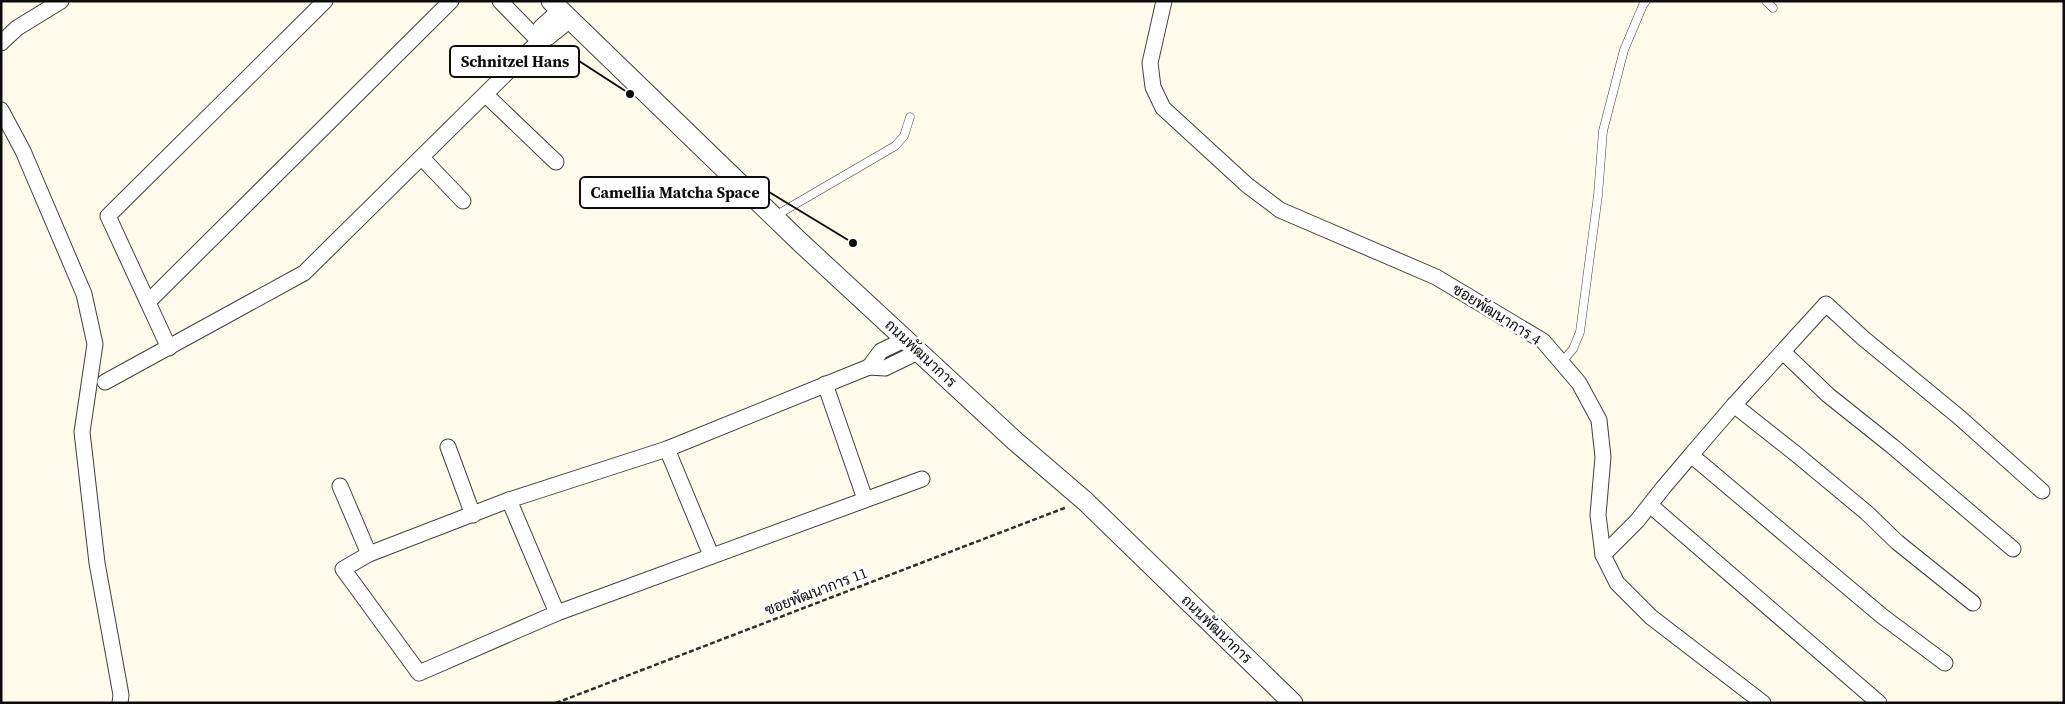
<svg xmlns="http://www.w3.org/2000/svg" width="2065" height="704" font-family="'Source Serif 4',Sarabun,serif">
	<style>
		.lines { fill: none; stroke-linecap: round; stroke-linejoin: round }
		.service-casing { stroke: #3f3f3f; stroke-width: 9 }
		.minor-casing { stroke: #3f3f3f; stroke-width: 17 }
		.tertiary-casing { stroke: #3f3f3f; stroke-width: 21 }
		.path { stroke: #2e2e2e; stroke-width: 2.5; stroke-dasharray: 5 2.5; stroke-linecap: butt }
		.service { stroke: #fff; stroke-width: 8 }
		.minor { stroke: #fff; stroke-width: 15 }
		.tertiary { stroke: #fff; stroke-width: 19 }
		.labels { text-anchor: middle; dominant-baseline: central; stroke-width: 5; stroke-linejoin: round; paint-order: stroke }
		.street-label { font-size: 15px; fill: #0c0c0c; stroke: #fff }
		.leader { fill: none; stroke: #0c0c0c; stroke-width: 2 }
		.callout-dot { fill: #0c0c0c; stroke: #fff; stroke-width: 2 }
		.callout { fill: #fff; stroke: #0c0c0c; stroke-width: 2 }
		.callout-label { font-size: 16px; text-anchor: middle; font-weight: bold; fill: #0c0c0c }
	</style>
	<rect width="100%" height="100%" fill="#fffbeb"/>
	<g class="lines">
		<defs>
			<g id="service">
				<polyline points="1766,1 1773,8"/>
				<polyline points="775,216 895,146 904,136 910,117"/>
				<polyline points="1561,363 1573,349 1580,332 1598,195 1603,131 1624,50 1643,5 1646,1"/>
			</g>
			<g id="minor">
				<polyline points="1164,1 1150,63 1153,87 1163,108 1247,185 1280,210 1436,277 1543,341 1579,383 1599,420 1603,457 1598,515 1603,555 1617,583 1651,617 1763,703"/>
				<polyline points="560,10 541,27 539,41 549,37 570,20"/>
				<polyline points="1,43 17,28 61,1"/>
				<polyline points="486,95 556,162"/>
				<polyline points="1,110 23,151 84,294 95,344 82,432 97,563 121,695 120,703"/>
				<polyline points="422,158 463,201"/>
				<polyline points="148,302 451,1"/>
				<polyline points="906,339 881,351 869,367 885,368 920,351"/>
				<polyline points="169,348 108,216 325,1"/>
				<polyline points="1783,352 1828,395 1892,446 2013,549"/>
				<polyline points="869,367 667,449 509,500 369,554 343,569 419,673 557,613 922,479"/>
				<polyline points="105,382 304,273 539,41 500,1"/>
				<polyline points="825,384 865,499"/>
				<polyline points="1734,405 1796,454 1867,513 1897,542 1973,603"/>
				<polyline points="448,447 473,515"/>
				<polyline points="667,449 711,555"/>
				<polyline points="1691,455 1734,405 1826,304 1863,338 1959,417 2042,491"/>
				<polyline points="340,486 369,554"/>
				<polyline points="509,500 557,613"/>
				<polyline points="1650,505 1879,703"/>
				<polyline points="1603,555 1637,521 1663,488 1691,455 1882,616 1945,663"/>
			</g>
			<polyline id="tertiary" points="551,1 800,242 1015,441 1085,501 1293,703"/>
		</defs>
		<!-- service casing -->
		<use href="#service" class="service-casing"/>
		<!-- minor casing -->
		<use href="#minor" class="minor-casing"/>
		<!-- tertiary casing -->
		<use href="#tertiary" class="tertiary-casing"/>
		<!-- path -->
		<polyline class="path" points="556,703 1067,507"/>
		<!-- service -->
		<use href="#service" class="service"/>
		<!-- minor -->
		<use href="#minor" class="minor"/>
		<!-- tertiary -->
		<use href="#tertiary" class="tertiary"/>
	</g>
	<g class="labels">
		<!-- street labels -->
		<g class="street-label">
			<text transform="translate(1497 314) rotate(32)">ซอยพัฒนาการ 4</text>
			<text transform="translate(921 353) rotate(43)">ถนนพัฒนาการ</text>
			<text transform="translate(816 591) rotate(-21)">ซอยพัฒนาการ 11</text>
			<text transform="translate(1217 629) rotate(44)">ถนนพัฒนาการ</text>
		</g>
	</g>
	<!-- callouts -->
	<path class="leader" d="M630 94L579 61M853 243L769 192"/>
	<g class="callout-dot">
		<circle cx="630" cy="94" r="5"/>
		<circle cx="853" cy="243" r="5"/>
	</g>
	<g class="callout">
		<rect x="450" y="46" width="129" height="31" rx="5"/>
		<rect x="580" y="177" width="189" height="31" rx="5"/>
	</g>
	<g class="callout-label">
		<text x="515" y="67">Schnitzel Hans</text>
		<text x="675" y="198">Camellia Matcha Space</text>
	</g>
	<!-- border -->
	<rect width="2065" height="704" fill="none" stroke="#0c0c0c" stroke-width="5"/>
</svg>
